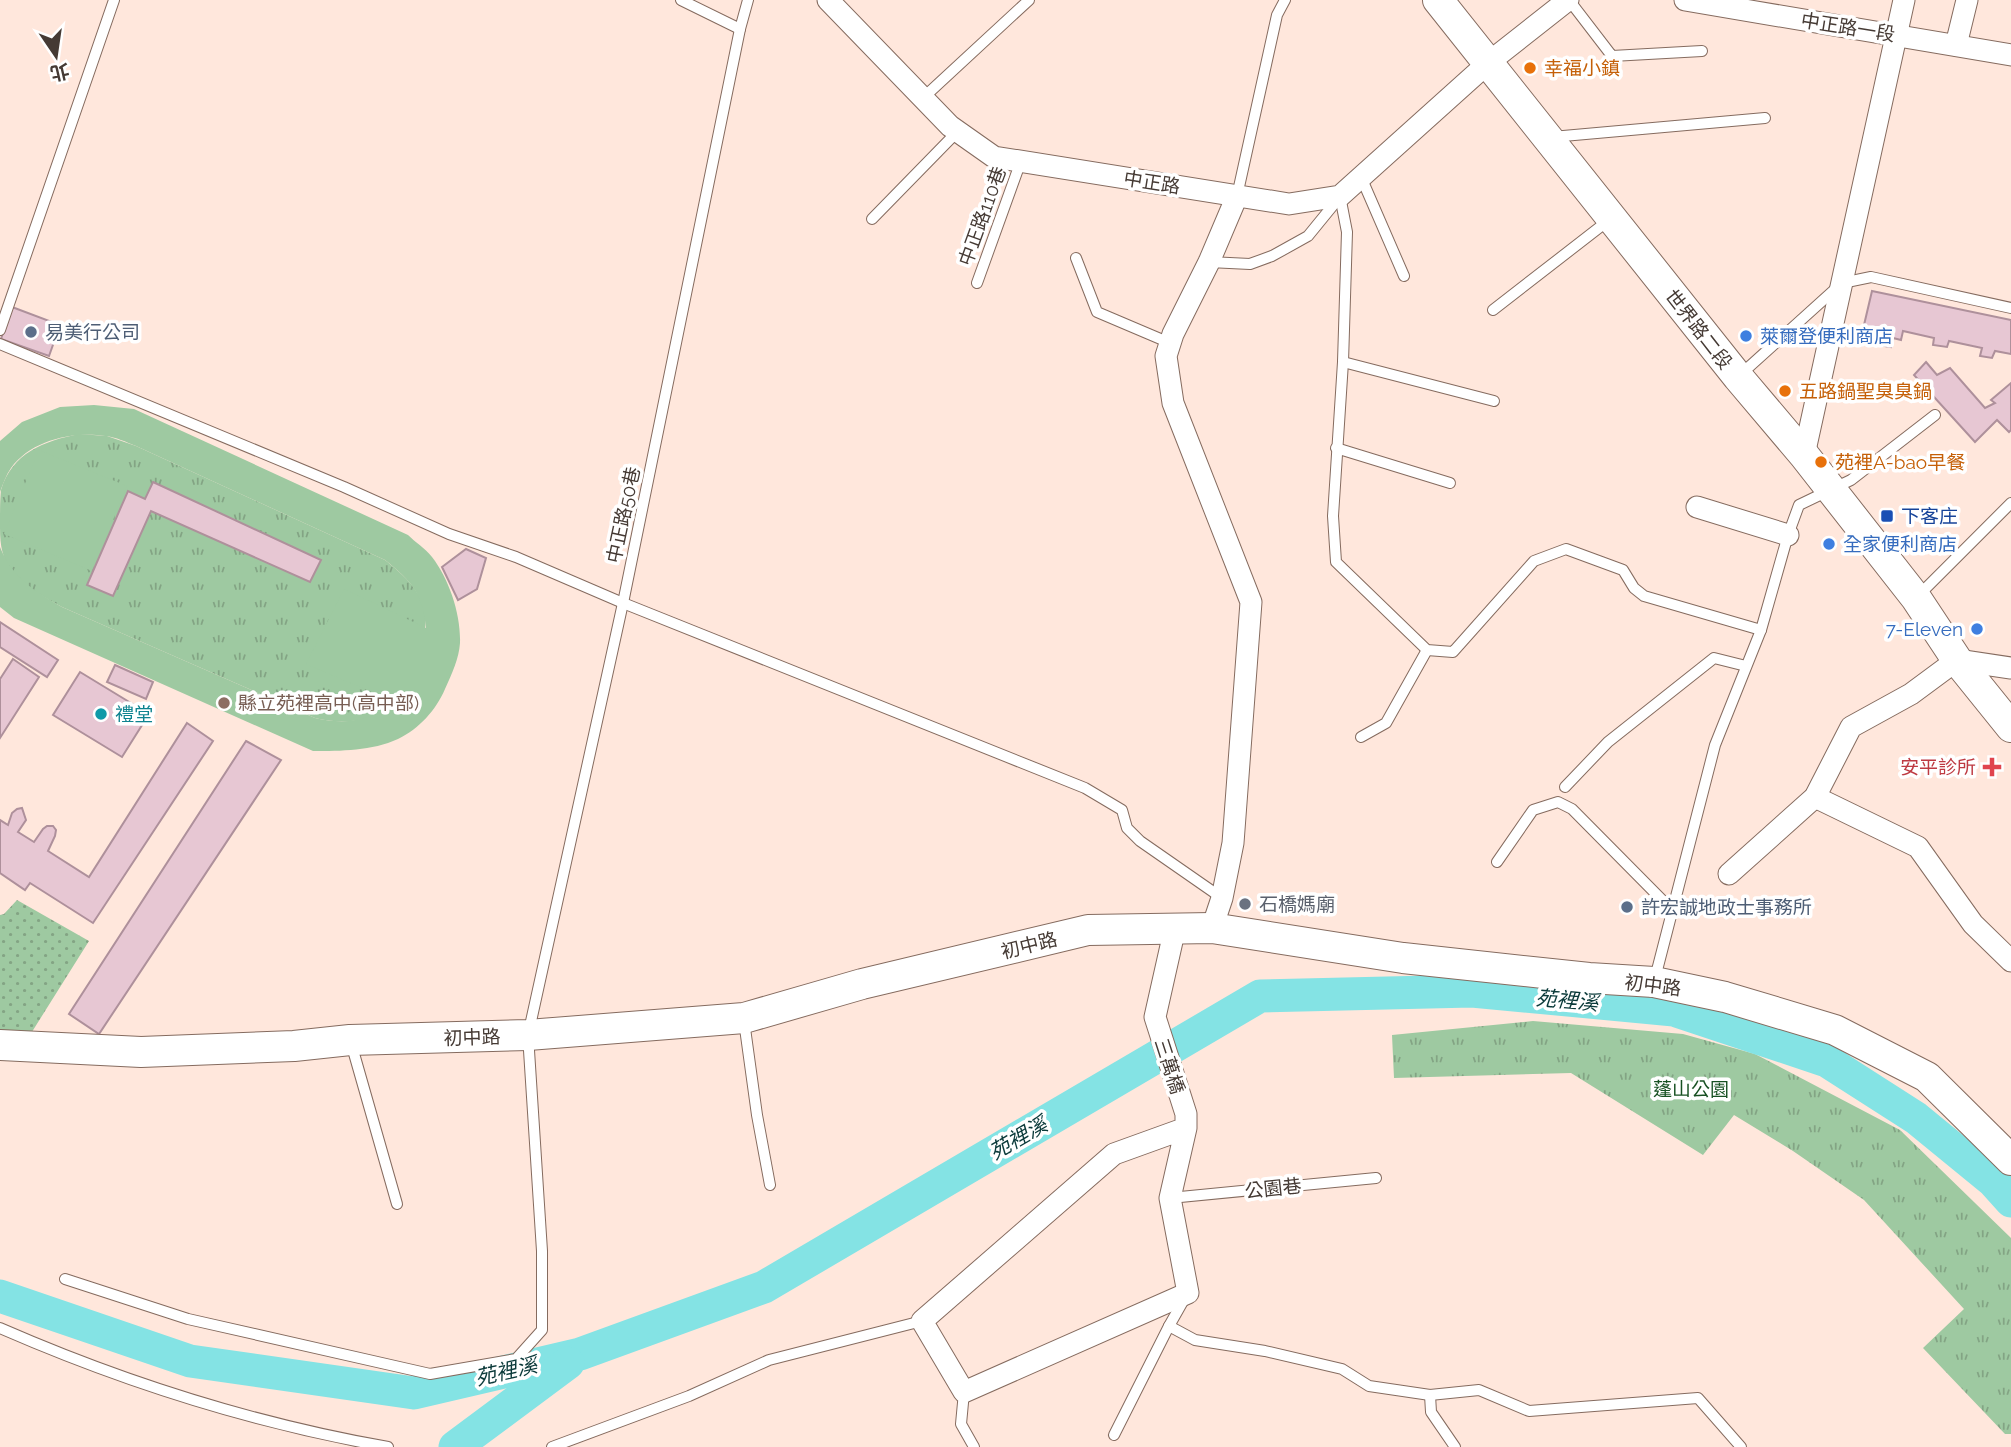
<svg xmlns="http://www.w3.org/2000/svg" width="2011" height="1447" font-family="Raleway,'Noto Sans TC',sans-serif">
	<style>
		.grass { fill: url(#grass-tufts) }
		.garden { fill: url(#garden-dots) }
		.pitch { fill: #9ec9a1 }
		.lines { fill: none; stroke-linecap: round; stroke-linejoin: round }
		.river { stroke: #84e3e4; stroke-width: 33 }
		.building { fill: #e7c7d3; stroke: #ae909b; stroke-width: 2 }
		.lane-casing { stroke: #856b5f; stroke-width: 12 }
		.street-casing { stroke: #856b5f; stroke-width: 23 }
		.secondary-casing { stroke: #856b5f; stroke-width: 32 }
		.lane { stroke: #fff; stroke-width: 10 }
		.street { stroke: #fff; stroke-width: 21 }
		.secondary { stroke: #fff; stroke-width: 30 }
		.food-dot { fill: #e8710a; stroke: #fff; stroke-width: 2.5 }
		.service-dot { fill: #5c6f8a; stroke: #fff; stroke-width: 2.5 }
		.shop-dot { fill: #3f7fe0; stroke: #fff; stroke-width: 2.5 }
		.transit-dot { fill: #1a4fb4; stroke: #fff; stroke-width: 2.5 }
		.education-dot { fill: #8d6e63; stroke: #fff; stroke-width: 2.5 }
		.culture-dot { fill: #0f9aa8; stroke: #fff; stroke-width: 2.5 }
		.health-dot { fill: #e0444e; stroke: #fff; stroke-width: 2.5 }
		.worship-dot { fill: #6b7280; stroke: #fff; stroke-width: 2.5 }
		.labels { text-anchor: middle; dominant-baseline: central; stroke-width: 7; stroke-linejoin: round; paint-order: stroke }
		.street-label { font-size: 19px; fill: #453a34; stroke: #fff }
		.food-label { font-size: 19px; fill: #c56008; stroke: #fff; text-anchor: start }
		.service-label { font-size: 19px; fill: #4e5e75; stroke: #fff; text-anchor: start }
		.shop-label { font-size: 19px; fill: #366cbe; stroke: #fff; text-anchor: start }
		.transit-label { font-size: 19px; fill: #164399; stroke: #fff; text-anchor: start }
		.education-label { font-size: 19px; fill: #785e54; stroke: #fff; text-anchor: start }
		.culture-label { font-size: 19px; fill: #0d838f; stroke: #fff; text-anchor: start }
		.health-label { font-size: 19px; fill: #be3a42; stroke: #fff; text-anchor: end }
		.worship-label { font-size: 19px; fill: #5b616d; stroke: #fff; text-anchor: start }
		.park-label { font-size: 19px; fill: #185123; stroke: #fff }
		.water-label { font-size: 21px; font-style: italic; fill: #0b3a3a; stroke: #fff }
	</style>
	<defs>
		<pattern id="grass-tufts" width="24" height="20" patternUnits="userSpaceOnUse" patternTransform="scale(1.75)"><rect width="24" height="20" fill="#9ec9a1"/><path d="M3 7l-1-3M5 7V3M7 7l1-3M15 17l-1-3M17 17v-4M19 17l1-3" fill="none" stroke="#83a484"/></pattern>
		<pattern id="garden-dots" width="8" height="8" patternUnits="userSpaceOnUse" patternTransform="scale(1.75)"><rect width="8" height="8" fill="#9ec9a1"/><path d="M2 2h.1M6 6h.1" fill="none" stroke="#83a484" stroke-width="1.8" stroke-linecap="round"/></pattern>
	</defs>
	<rect width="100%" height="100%" fill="#ffe7dc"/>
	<!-- grass -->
	<g class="grass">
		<path d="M79,434L107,436L136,446L385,560C402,574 419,587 424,610C429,629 421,643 413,661C408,673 404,690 396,701C378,724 340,724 315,718L62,607C44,597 22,586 10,569C0,553 0,540 0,522C0,512 0,500 1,490C12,453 44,441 79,434Z"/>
		<polygon points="1533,1021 1683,1034 1755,1054 1900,1130 2011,1238 2011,1434 2005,1434 1923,1348 1964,1309 1864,1200 1793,1151 1734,1115 1703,1155 1571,1073 1394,1078 1392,1035"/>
	</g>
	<!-- garden -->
	<polygon class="garden" points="17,900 89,941 30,1035 0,1032 0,915 4,914"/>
	<!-- pitch -->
	<g class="pitch">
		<path d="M94,405L134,409L408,535C415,542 425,548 432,557C449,579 461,614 460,643C459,658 452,674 445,689C436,710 419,729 398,739C372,751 341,751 313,751L14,618L0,607V547C12,577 34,591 62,607L315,718C347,725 369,721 395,702L306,664L344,589L426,628C423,593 411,581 385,560L136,446C126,442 116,437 105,436C73,431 31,440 11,468C6,475 3,484 0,492V441L22,422L60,407Z"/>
		<polygon points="39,450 127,486 92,571 4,534"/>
	</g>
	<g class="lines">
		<!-- river -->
		<g class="river">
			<polyline points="0,1296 190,1361 414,1393 580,1354 764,1287 1260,996 1472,991 1674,1010 1827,1061 1916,1118 1993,1181 2011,1201"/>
			<polyline points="455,1447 568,1363"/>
		</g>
	</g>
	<!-- building -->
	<g class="building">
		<polygon points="1872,291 2011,320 2011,354 1995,351 1992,358 1980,356 1982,348 1949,341 1947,347 1933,345 1934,338 1903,331 1901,340 1893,338 1891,347 1860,342"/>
		<polygon points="12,307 60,325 49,356 1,339"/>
		<polygon points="1926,362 1937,375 1950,368 1985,408 1995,403 1991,400 2011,383 2011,430 2009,432 1997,420 1975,442 1914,375"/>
		<polygon points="153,482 321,560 310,582 151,511 113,596 87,585 128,491 145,499"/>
		<polygon points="466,549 486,558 477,589 458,600 442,567"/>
		<polygon points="0,622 58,660 47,677 0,647"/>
		<polygon points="13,659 39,677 0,738 0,679"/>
		<polygon points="115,665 153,682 146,699 107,682"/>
		<polygon points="80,672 149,714 122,757 53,715"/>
		<polygon points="187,723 213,741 93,923 30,883 25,890 0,873 0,820 8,825 12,813 17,809 22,808 26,820 18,832 34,842 43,829 47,826 53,826 56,830 55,836 48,851 89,877"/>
		<polygon points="246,741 281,760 99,1034 69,1014"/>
	</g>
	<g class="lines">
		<defs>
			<g id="lane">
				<polyline points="681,0 740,29"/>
				<polyline points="1569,0 1612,56 1702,51"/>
				<polyline points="923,98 1029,0"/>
				<polyline points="1552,137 1765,118"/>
				<polyline points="1361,177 1404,276"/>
				<polyline points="1237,196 1277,15 1285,0"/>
				<polyline points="1340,196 1347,232 1343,362 1333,516 1336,562 1427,650 1453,652 1534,561 1566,549 1623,570 1634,588 1644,596 1761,630"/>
				<polyline points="872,219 958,131"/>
				<polyline points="1076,258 1097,312 1170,343"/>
				<polyline points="1209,262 1250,264 1272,256 1308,236 1339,198"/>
				<polyline points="977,283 1021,161"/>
				<polyline points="1493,310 1609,220"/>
				<polyline points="0,330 114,0"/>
				<polyline points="0,344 344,487 449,534 516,557 623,603 1085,788 1122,810 1127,828 1140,841 1222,898"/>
				<polyline points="1343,362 1494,401"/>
				<polyline points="1740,375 1842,283 1871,277 2011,308"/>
				<polyline points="1336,448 1450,483"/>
				<polyline points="1918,596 2011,503"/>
				<polyline points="1361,737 1386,723 1427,650"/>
				<polyline points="1565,787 1608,742 1714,658 1746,666"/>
				<polyline points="1497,862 1533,810 1558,802 1572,809 1673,911"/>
				<polyline points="1654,982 1715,745 1761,630 1788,535 1799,505 1851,480 1935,415"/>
				<polyline points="744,1021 757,1115 770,1185"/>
				<polyline points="351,1043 397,1204"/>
				<polyline points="1170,1198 1376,1178"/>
				<polyline points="65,1279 188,1319 430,1374 516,1359 542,1330 542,1251 528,1035 623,603 740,29 748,0"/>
				<polyline points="1186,1296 1169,1326 1195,1340 1265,1351 1342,1369 1369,1386 1430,1395 1479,1390 1529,1411 1698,1398 1741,1447"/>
				<path d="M0,1328C126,1383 252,1423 388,1447"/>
				<polyline points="964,1392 961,1424 974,1447"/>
				<polyline points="1430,1395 1431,1412 1455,1447"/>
				<polyline points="1114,1435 1169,1326"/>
				<polyline points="552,1447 689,1396 769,1360 922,1321"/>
			</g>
			<g id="street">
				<polyline points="828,0 950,126 994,157 1289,204 1340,196 1488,63 1568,0"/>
				<polyline points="1685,0 2011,55"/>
				<polyline points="1956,45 1967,0"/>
				<polyline points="1804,455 1904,0"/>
				<polyline points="1697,507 1788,535"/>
				<polyline points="1815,797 1918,847 1973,924 2011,961"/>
				<polyline points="1729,874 1815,797 1851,727 1911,694 1957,660 2011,668"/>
				<polyline points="1175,928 1155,1017 1186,1114 1186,1128 1170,1198 1188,1293 964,1392 922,1321 1114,1154 1186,1128"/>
				<polyline points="1212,928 1222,898 1233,843 1251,602 1173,403 1166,356 1173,334 1209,262 1237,196"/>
			</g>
			<g id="secondary">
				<polyline points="1438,0 1738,377 1804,455 1916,598 1957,660 2011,727"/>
				<polyline points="0,1045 141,1052 294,1046 350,1040 528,1035 744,1018 862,984 1088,930 1212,928 1403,958 1589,978 1654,982 1725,997 1835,1030 1927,1077 2011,1160"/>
			</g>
		</defs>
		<!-- lane casing -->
		<use href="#lane" class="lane-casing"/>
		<!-- street casing -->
		<use href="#street" class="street-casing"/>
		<!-- secondary casing -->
		<use href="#secondary" class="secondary-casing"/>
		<!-- lane -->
		<use href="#lane" class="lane"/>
		<!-- street -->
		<use href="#street" class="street"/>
		<!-- secondary -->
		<use href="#secondary" class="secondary"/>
	</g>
	<!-- markers -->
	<g class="food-dot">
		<circle cx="1530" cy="68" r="7"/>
		<circle cx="1785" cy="391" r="7"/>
		<circle cx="1821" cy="462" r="7"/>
	</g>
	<g class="service-dot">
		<circle cx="31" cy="332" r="7"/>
		<circle cx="1627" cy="907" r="7"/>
	</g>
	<g class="shop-dot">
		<circle cx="1746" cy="336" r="7"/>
		<circle cx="1829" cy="544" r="7"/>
		<circle cx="1977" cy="629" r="7"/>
	</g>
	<rect class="transit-dot" x="1880" y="509" width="14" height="14" rx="3.5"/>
	<circle class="education-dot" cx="224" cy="703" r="7"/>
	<circle class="culture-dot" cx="101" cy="714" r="7"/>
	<path class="health-dot" d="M1988.5 756.5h7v7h7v7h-7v7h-7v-7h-7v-7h7z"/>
	<circle class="worship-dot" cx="1245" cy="904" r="7"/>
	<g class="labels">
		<!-- street labels -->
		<g class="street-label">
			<text transform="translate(1848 27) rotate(9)">中正路一段</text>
			<text transform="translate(1152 182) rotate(9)">中正路</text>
			<text transform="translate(982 216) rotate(-70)">中正路110巷</text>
			<text transform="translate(1699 329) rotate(52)">世界路二段</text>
			<text transform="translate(623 515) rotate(-78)">中正路50巷</text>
			<text transform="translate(1029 945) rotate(-14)">初中路</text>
			<text transform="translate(1653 985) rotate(7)">初中路</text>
			<text transform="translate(472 1037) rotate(-2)">初中路</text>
			<text transform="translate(1170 1066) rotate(72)">三萬橋</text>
			<text transform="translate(1273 1188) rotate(-6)">公園巷</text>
		</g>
		<!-- food labels -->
		<g class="food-label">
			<text x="1544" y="68">幸福小鎮</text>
			<text x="1799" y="391">五路鍋聖臭臭鍋</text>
			<text x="1835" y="462">苑裡A-bao早餐</text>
		</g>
		<!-- service labels -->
		<g class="service-label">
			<text x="45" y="332">易美行公司</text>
			<text x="1641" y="907">許宏誠地政士事務所</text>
		</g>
		<!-- shop labels -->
		<g class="shop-label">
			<text x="1760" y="336">萊爾登便利商店</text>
			<text x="1843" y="544">全家便利商店</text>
			<text x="1963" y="629" text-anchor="end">7-Eleven</text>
		</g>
		<!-- transit labels -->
		<g class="transit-label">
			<text x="1901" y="516">下客庄</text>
		</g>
		<!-- education labels -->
		<g class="education-label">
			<text x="238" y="703">縣立苑裡高中(高中部)</text>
		</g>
		<!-- culture labels -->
		<g class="culture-label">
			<text x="115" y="714">禮堂</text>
		</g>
		<!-- health labels -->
		<g class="health-label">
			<text x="1976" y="767">安平診所</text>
		</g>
		<!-- worship labels -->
		<g class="worship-label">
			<text x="1259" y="904">石橋媽廟</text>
		</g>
		<!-- park labels -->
		<g class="park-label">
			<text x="1691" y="1089">蓬山公園</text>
		</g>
		<!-- water labels -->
		<g class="water-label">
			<text transform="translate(1567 1000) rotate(5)">苑裡溪</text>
			<text transform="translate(1018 1138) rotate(-30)">苑裡溪</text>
			<text transform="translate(506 1371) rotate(-13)">苑裡溪</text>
		</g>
	</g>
	<!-- north arrow -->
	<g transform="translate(56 56) rotate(167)" stroke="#ffffff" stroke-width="5" paint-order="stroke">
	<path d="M0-5L12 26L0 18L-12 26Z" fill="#453a34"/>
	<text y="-10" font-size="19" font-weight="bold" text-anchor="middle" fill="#453a34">北</text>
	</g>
</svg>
